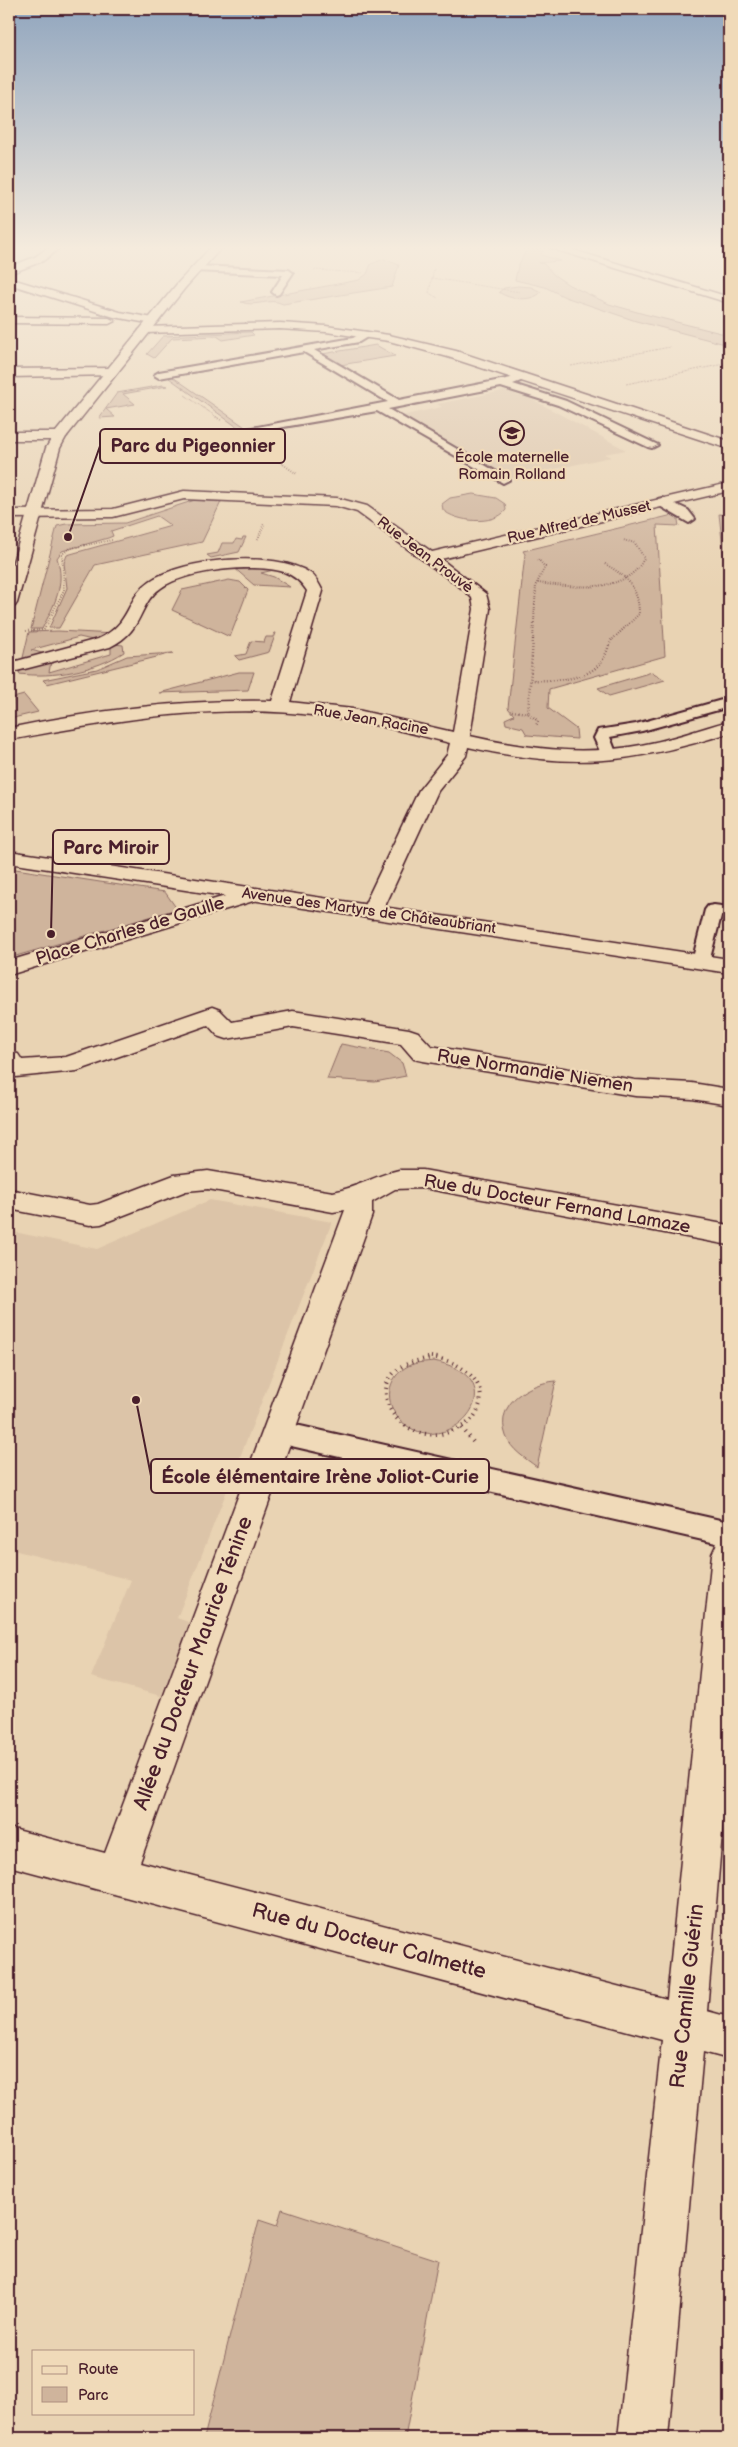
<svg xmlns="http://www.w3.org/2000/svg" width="738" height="2447" font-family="'Balsamiq Sans',sans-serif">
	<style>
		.built { fill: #dcc4a8 }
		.green { fill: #cfb49c; stroke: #8c6a64 }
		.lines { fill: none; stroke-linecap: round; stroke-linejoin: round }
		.lane-casing { stroke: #4a1f2b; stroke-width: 4 }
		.street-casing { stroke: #4a1f2b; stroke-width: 3 }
		.secondary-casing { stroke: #4a1f2b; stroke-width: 3 }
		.path-far3 { stroke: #4a1f2b; stroke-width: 1; stroke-dasharray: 0.5 1; stroke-linecap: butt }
		.path-far2 { stroke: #4a1f2b; stroke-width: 2; stroke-dasharray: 0.5 2; stroke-linecap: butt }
		.path-far1 { stroke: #4a1f2b; stroke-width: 2.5; stroke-dasharray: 0.5 2.5; stroke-linecap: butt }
		.path { stroke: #4a1f2b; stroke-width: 4; stroke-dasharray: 1 4.5; stroke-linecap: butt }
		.lane { fill: #f0dab9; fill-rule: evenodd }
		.street { fill: #f0dab9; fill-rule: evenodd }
		.secondary { fill: #f0dab9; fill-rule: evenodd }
		.labels { text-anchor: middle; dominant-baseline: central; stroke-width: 4.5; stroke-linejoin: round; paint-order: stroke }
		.far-poi-label { font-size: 15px; fill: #4a1f2b; stroke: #f0dab9 }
		.far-street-label { font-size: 15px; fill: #4a1f2b; stroke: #f0dab9 }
		.street-label { font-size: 18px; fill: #4a1f2b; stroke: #f0dab9 }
		.near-street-label { font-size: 21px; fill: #4a1f2b; stroke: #f0dab9 }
		.leader { fill: none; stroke: #4a1f2b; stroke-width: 2 }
		.callout-dot { fill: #4a1f2b; stroke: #f0dab9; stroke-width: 2 }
		.callout { fill: #f0dab9; stroke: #4a1f2b; stroke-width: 2 }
		.callout-label { font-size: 19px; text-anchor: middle; font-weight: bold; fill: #4a1f2b }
	</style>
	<rect width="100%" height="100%" fill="#e9d3b3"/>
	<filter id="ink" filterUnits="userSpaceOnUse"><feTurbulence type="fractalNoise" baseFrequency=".02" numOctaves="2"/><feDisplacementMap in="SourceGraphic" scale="10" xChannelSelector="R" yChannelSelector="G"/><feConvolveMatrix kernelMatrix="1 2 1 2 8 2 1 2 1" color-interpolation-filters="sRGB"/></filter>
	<g filter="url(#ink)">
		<!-- built -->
		<g class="built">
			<polygon points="508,390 518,396 526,396 626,450 604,454 611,457 508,479 401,416 442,407 437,404"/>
			<polygon points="210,1200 332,1222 177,1618 191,1623 161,1696 91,1677 131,1580 9,1549 9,1231 97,1249"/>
		</g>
		<!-- green -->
		<g class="green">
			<polygon points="528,247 543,251 541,255 560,261 538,263 544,264 554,275 569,285 609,304 644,314 729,335 729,345 636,321 565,297 545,287 515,280 518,266"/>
			<path d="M384,259L399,265L392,287L283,304C270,297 255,308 241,302L359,280L367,274L371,264Z"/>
			<path d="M518,286L531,287L541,292C533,302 509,300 499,292L504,288Z"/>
			<polygon points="251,332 254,335 223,340 217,336 172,338 154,358 147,354 163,336"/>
			<polygon points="376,345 395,356 340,365 322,354"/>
			<polygon points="275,357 276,358 173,377 248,429 240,429 169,378 173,375"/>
			<polygon points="163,385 167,386 123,394 135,404 106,409 115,417 99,418 117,393"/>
			<path d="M473,494L496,498L505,504L506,510C494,526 456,522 443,510L442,504L450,498Z"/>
			<path d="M195,500L221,502L202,542L95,565L59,628H49L67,588L64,563L67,555L171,526L157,516L111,531L113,536L108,538L62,551L57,558C66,585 54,605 42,629H31L57,526L66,524L125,523Z"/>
			<polygon points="677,514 679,526 657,525 665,656 549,689 548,708 576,729 577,739 527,735 523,728 506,724 505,719 514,715 508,708 525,554 523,551"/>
			<polygon points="719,514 724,515 729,560 724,558"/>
			<polygon points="243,537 246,537 239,552 211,558 207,555 218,553 222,543 234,543 236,539 242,540"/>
			<polygon points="237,566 278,569 261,573 274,577 290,587 254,585 233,567"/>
			<polygon points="229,580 240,582 248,590 230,637 172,610 182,590"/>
			<polygon points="58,631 114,634 97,641 79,637 31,650 49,655 22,662 29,632"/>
			<polygon points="274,633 276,633 269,652 239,660 235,656 246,654 251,641 264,642 266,637 273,637"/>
			<path d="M114,644L123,645L124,652C95,671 53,678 19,674L20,670L51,662L49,672L111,654V645Z"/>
			<polygon points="173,653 47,684 43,680 97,669 127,656"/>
			<polygon points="239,672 254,672 248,690 159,693"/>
			<polygon points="652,672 665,680 609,696 598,688"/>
			<polygon points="24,695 38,712 9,719 13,698"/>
			<polygon points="9,868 165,892 177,909 9,958"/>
			<polygon points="341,1044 389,1053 402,1063 406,1076 375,1082 327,1079"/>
			<path d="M434,1361C524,1380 446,1466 400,1420C384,1403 386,1378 408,1366C416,1362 426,1362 434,1361Z"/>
			<path d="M556,1381L537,1467C525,1458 511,1450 506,1436C494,1403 529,1383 556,1381Z"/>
			<polygon points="282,2209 438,2260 405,2438 204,2438 259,2220 277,2226"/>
		</g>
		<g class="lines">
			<defs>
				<g id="lane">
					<polygon points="196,266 289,270 293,273 279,294 276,295 272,292 283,275 193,271 192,269"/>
					<polygon points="364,332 372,334 359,342 314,350 399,400 526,375 526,379 513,384 566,401 658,445 652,448 648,447 558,405 501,387 388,409 507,478 509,480 503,483 377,411 237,435 236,433 241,430 388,402 304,352 159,378 154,375 159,372 353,338"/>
					<polygon points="662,498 688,510 695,519 689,523 658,505 658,499"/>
					<polygon points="729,698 729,707 642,731 610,737 617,755 615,758 603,758 594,738 598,730 636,724"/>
					<polygon points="714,905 729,907 729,917 721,916 708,966 694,966 692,962 705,910 708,906"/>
					<polygon points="278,1421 729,1522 729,1546 278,1443 269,1440 265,1432 269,1424"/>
				</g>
				<g id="street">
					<polygon points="49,247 61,247 43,261 9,274 9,267 35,257"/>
					<polygon points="547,247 563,247 729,297 729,303"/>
					<polygon points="9,278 120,312 153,318 159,321 153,324 114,317 9,284"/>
					<polygon points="9,317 109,318 115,321 109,324 9,323"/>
					<polygon points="280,323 326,326 389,335 456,351 729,441 729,449 448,357 389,341 326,332 280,329 145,333 139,330 145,327"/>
					<polygon points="111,368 117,372 115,375 9,377 9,369"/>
					<polygon points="9,432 60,432 67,436 60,440 9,440"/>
					<path d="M729,483V491L441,559L486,594L490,609L470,736C527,749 583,756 641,745C671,740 699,729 729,721V733C630,764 570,770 468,747L466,756L438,791L380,917L372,919L364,917L361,912L419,790L447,755L450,743C407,732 364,721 320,716C215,702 112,721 9,740V728C96,710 183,699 272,701L307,591C301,582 295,576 284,572C254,563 187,570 161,588C137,604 146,629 110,647L9,673V663L98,639C133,623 125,598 150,581C184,558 275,550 310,573C316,576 319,585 323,591L290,702L353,709L453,732L474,609L472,598L464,590L357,512L336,506L184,499L113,517L9,518V510L113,509L184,491L337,498L367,506L432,552Z"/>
					<polygon points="252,888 260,889 263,894 260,899 9,975 9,961"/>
					<polygon points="212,1007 220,1010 232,1022 293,1011 409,1029 418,1032 431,1046 635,1080 692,1083 729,1089 729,1105 692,1099 635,1096 423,1061 414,1059 401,1044 293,1027 227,1039 218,1036 208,1025 77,1071 16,1077 9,1075 9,1052 18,1054 22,1060 66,1057"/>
					<path d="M399,1170H423L729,1225V1245L423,1188L395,1189L372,1202V1215L140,1862L667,1999L712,1554L717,1543L729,1539V1749L707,2011L729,2017V2059L703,2052L668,2438H618L662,2040L9,1866V1828L105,1853L345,1210L333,1212L208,1189L186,1191L101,1224L90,1225L9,1209V1189L90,1205L98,1204L174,1175L208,1171L333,1192C357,1188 376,1175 399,1170Z"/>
				</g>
				<g id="secondary">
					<polygon points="211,247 222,247 185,288 66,437 60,448 17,603 15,606 9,608 9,576 46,448 55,433 177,284"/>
					<polygon points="9,851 729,959 729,973 9,863"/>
				</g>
			</defs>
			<!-- lane casing -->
			<use href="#lane" class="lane-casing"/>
			<!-- street casing -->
			<use href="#street" class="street-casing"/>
			<!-- secondary casing -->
			<use href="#secondary" class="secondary-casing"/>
			<!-- path-far3 -->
			<g class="path-far3">
				<polyline points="456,252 460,247"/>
				<polyline points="434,269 429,293 438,298"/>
				<polyline points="314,270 363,273"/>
				<polyline points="432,278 520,292"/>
				<polyline points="571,366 670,347"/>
				<polyline points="626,384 729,363"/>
				<polyline points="185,395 218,418"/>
			</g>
			<!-- path-far2 -->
			<g class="path-far2">
				<polyline points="216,417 221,420"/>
				<polyline points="267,453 297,474"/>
				<polyline points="258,539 264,524"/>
				<path d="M605,564C627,576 639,588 639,614L612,640"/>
				<path d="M538,583C571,587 628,595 644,558L635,543L623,540"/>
				<polyline points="44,630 64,590 62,554 71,548 112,540"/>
				<polyline points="26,631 42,630"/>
				<polyline points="533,640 536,585 545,567 537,558"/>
			</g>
			<!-- path-far1 -->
			<g class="path-far1">
				<polyline points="533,639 528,713 538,721 536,726"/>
				<path d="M531,680C553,681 588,681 602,661C607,654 608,646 612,639"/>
				<polyline points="512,711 528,713"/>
			</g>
			<!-- path -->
			<g class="path">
				<path d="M431,1357C458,1360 495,1383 475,1415C470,1423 463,1426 454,1430C404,1452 359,1388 405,1365C413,1361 423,1360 431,1357Z"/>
				<polyline points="462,1428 474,1443"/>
			</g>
			<!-- lane -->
			<use href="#lane" class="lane"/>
			<!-- street -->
			<use href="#street" class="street"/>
			<!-- secondary -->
			<use href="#secondary" class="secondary"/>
		</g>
	</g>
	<!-- sky -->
	<linearGradient id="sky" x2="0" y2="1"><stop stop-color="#90a5be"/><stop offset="0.42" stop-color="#f5ebdd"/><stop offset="1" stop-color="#f5ebdd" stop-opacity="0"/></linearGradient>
	<rect width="738" height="590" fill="url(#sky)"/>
	<!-- icons -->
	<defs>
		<symbol id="school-ring" viewBox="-11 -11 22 22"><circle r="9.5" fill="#f0dab9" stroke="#4a1f2b" stroke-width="1.5"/><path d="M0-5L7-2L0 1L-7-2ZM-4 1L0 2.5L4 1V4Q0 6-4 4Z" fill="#4a1f2b"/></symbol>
	</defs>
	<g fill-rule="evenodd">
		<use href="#school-ring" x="498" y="419" width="28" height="28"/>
	</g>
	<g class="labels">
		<!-- far-poi labels -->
		<g class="far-poi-label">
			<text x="512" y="457">École maternelle<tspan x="512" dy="17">Romain Rolland</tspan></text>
		</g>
		<!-- far-street labels -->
		<g class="far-street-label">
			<text transform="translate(579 522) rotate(-13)">Rue Alfred de Musset</text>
			<text transform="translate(425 555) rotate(37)">Rue Jean Prouvé</text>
			<text transform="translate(371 720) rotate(10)">Rue Jean Racine</text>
			<text transform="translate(369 911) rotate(8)">Avenue des Martyrs de Châteaubriant</text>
		</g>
		<!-- street labels -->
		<g class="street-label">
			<text transform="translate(130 931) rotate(-17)">Place Charles de Gaulle</text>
			<text transform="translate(535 1071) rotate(9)">Rue Normandie Niemen</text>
			<text transform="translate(557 1204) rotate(10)">Rue du Docteur Fernand Lamaze</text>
		</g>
		<!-- near-street labels -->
		<g class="near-street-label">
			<text transform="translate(193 1663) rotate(-70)">Allée du Docteur Maurice Ténine</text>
			<text transform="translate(369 1941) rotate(15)">Rue du Docteur Calmette</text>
			<text transform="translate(687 1996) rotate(-84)">Rue Camille Guérin</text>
		</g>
	</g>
	<!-- callouts -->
	<path class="leader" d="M68 537L100 446M51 934L53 847M136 1400L151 1476"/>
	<g class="callout-dot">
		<circle cx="68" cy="537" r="5"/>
		<circle cx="51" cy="934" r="5"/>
		<circle cx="136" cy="1400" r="5"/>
	</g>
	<g class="callout">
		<rect x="100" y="429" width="185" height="34" rx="5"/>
		<rect x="53" y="830" width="116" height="34" rx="5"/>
		<rect x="151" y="1459" width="338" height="34" rx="5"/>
	</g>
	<g class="callout-label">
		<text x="193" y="452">Parc du Pigeonnier</text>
		<text x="111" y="854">Parc Miroir</text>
		<text x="320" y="1483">École élémentaire Irène Joliot-Curie</text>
	</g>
	<!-- margin -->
	<rect width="738" height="2447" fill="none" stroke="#f0dab9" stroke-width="30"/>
	<rect x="15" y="15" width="708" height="2417" fill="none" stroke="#4a1f2b" stroke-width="2" filter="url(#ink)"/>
	<!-- legend -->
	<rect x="32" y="2350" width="162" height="65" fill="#f0dab9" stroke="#ae8f80"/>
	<rect x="42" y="2366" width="25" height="8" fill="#f0dab9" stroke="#ae8f80"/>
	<text x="78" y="2374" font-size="15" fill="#4a1f2b">Route</text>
	<rect x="42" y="2387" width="25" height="15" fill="#cfb49c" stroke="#ae8f80"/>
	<text x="78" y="2400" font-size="15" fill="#4a1f2b">Parc</text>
</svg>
